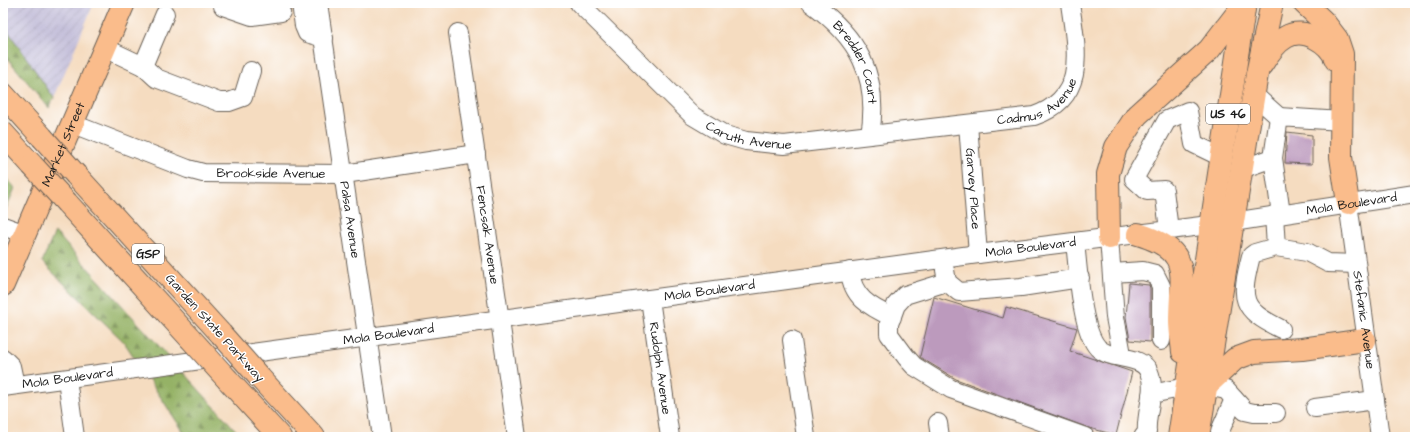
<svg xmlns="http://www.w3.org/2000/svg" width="1418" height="440" font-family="'Architects Daughter',sans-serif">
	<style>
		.industrial { fill: url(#industrial-furrows) }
		.forest { fill: url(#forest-firs); stroke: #586741 }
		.building { fill: #bc9abd }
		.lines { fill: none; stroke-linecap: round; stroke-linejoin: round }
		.minor-casing { stroke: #685f55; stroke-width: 20 }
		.major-casing { stroke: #685f55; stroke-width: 24 }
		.highway-casing { stroke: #685f55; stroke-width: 24 }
		.minor { stroke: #fff; stroke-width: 18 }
		.major { stroke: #fabc8b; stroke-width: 22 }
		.highway { stroke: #fabc8b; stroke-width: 22 }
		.highway-bridge-casing { stroke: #685f55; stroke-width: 24; stroke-linecap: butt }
		.highway-bridge { stroke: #fabc8b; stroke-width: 22 }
		.labels { text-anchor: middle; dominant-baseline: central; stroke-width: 3; stroke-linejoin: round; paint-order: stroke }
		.shield { fill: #fff; stroke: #606060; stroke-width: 1 }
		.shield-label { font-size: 12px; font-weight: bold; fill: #1c1c1c }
		.street-label { font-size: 13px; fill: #1c1c1c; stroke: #fff }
	</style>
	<defs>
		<pattern id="industrial-furrows" width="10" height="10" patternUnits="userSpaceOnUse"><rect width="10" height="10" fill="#c5c0da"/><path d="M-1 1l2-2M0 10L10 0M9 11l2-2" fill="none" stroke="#a9a4ba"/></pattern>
		<pattern id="forest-firs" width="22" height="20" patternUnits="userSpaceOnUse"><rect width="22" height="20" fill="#95b266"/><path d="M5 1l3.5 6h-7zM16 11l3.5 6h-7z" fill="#799053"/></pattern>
	</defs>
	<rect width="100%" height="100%" fill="#fff"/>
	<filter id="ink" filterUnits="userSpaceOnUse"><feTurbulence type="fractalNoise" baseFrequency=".025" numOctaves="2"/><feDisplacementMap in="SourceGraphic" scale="8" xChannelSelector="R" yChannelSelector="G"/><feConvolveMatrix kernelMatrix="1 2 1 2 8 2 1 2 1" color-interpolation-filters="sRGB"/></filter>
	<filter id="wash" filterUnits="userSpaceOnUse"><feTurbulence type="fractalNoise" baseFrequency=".012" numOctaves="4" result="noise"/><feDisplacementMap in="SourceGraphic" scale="16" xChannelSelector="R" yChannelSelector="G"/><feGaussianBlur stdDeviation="0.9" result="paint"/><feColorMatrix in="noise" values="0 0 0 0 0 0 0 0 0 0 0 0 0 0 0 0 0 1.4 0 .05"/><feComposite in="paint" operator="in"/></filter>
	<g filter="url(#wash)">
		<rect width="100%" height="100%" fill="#f5dcc0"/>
		<!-- industrial -->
		<polygon class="industrial" points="3,3 94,3 54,98 3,24"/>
		<!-- forest -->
		<g class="forest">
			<polygon points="3,24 54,98 49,108 3,53"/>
			<polygon points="3,174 15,188 3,216"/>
			<polygon points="55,232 242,437 187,437 124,342 42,262"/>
		</g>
		<g id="blocks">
			<!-- building -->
			<g class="building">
				<polygon points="1287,132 1312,135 1312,164 1285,163"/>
				<polygon points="1129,283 1149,285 1150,288 1150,342 1130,340 1126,317"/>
				<polygon points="934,297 1003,318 1006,307 1077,328 1070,351 1132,372 1116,435 1089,428 956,379 921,358 920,356"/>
			</g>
		</g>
	</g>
	<g filter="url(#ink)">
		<use href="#blocks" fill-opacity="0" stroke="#685f55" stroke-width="1"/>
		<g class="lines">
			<defs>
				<g id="minor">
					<polyline points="301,3 304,26 307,33 324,38"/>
					<path id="s1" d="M318,3L382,437"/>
					<path id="s2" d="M579,3L693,116L725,135L746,141L784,145L1034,116C1089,97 1076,48 1070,3"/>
					<path id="s3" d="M811,3C858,37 880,76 870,135"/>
					<polyline points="223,6 252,16 281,12"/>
					<path id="s4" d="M458,33L517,437"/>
					<polyline points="105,48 143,66 165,14"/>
					<polyline points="143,66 156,78 219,102 229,102 243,97 251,71"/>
					<polyline points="1253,94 1279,117"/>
					<path id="s5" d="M73,124L188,169L203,173L344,174L476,154"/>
					<path id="s6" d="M968,124L978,254"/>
					<polyline points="1241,169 1273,158"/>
					<path id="s7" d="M1348,203L1380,437"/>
					<polyline points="1281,214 1273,158 1279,117 1342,121"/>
					<path d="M1274,215L1276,247L1255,253L1251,256C1240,299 1240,309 1281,329"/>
					<polyline points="3,226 25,234"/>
					<polyline points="1169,230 1164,190 1147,191 1134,179 1167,120 1188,111 1194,144 1221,157"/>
					<polyline points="1109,238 1115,317 1121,349"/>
					<path d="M1075,242C1078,267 1081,330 1098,348C1111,361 1142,354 1149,372C1157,390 1145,413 1147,432L1143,437"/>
					<polyline points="1276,247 1307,252 1328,263 1356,264"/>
					<polyline points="945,270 947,282 959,292 1021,287 1080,278"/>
					<path d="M850,271C852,297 870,307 892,317"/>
					<polyline points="1112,273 1143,271 1155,274 1161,286 1161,341"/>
					<polyline points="947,282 905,295 896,305 889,324 889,334 906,357 914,366 951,389 1085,437"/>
					<path id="s8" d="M650,299L670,437"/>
					<polyline points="792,340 806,437"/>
					<polyline points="3,358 11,366 15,385"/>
					<polyline points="67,379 75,437"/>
					<polyline points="1206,386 1226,390 1245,411 1254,413 1276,413"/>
					<path id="s9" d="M3,387L978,254L1233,222L1415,194"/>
					<polyline points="1151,395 1161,392 1186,387"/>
					<polyline points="1315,408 1375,400"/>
					<polyline points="938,423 940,437"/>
					<polyline points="1220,431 1234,399"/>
				</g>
				<g id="major">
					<path id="s10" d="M3,285L124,3"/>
				</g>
				<g id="highway">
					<polyline points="1304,3 1324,22 1337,39 1342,54 1341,157 1348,203"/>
					<path d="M1262,64C1268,54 1275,43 1286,37C1304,26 1330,43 1336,60"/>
					<polyline points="3,94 42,137"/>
					<polyline points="3,133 32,165"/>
					<polyline points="76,175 221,334"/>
					<polyline points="67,203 190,338"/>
					<path d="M1138,234C1194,251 1180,274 1180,321C1180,331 1182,342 1183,352"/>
					<polyline points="1109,238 1108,174 1116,147 1137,115 1209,50 1242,7"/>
					<polyline points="260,378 314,437"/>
					<polyline points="228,380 280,437"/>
					<polyline points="1206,386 1235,359 1254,352 1302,349 1365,340"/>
					<polyline points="1179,437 1245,3"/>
					<polyline points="1198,437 1257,74 1272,3"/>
				</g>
			</defs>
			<!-- minor casing -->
			<use href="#minor" class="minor-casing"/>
			<!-- major casing -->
			<use href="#major" class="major-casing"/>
			<!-- highway casing -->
			<use href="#highway" class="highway-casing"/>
			<!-- minor -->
			<use href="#minor" class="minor"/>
			<!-- major -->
			<use href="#major" class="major"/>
			<!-- highway -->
			<use href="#highway" class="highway"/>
			<defs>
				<g id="highway-bridge">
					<polyline points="42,137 76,175"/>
					<polyline points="32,165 67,203"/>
					<polyline points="221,334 260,378"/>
					<polyline points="190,338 228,380"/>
				</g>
			</defs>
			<!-- highway-bridge casing -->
			<use href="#highway-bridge" class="highway-bridge-casing"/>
			<!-- highway-bridge -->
			<use href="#highway-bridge" class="highway-bridge"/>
		</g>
	</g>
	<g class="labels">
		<!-- shield labels -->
		<g class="shield">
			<rect x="1206" y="104" width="44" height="20" rx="3"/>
			<rect x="132" y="244" width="32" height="20" rx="3"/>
		</g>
		<g class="shield-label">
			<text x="1228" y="114">US 46</text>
			<text x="148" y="254">GSP</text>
		</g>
		<!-- street labels -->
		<g class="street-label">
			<text stroke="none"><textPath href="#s3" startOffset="77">Bredder Court</textPath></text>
			<text stroke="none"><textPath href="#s2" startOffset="519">Cadmus Avenue</textPath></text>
			<text stroke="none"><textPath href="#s2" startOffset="221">Caruth Avenue</textPath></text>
			<text stroke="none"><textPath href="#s10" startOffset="153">Market Street</textPath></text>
			<text stroke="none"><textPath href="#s5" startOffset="207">Brookside Avenue</textPath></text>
			<text stroke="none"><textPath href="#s6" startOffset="65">Garvey Place</textPath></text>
			<text stroke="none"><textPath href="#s9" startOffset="1361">Mola Boulevard</textPath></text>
			<text stroke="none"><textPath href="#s1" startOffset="219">Palsa Avenue</textPath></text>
			<text stroke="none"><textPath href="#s4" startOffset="204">Fencsak Avenue</textPath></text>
			<text stroke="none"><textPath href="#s9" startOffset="1037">Mola Boulevard</textPath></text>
			<text stroke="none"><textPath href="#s9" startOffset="713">Mola Boulevard</textPath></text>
			<text stroke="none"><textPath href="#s7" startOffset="118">Stefanic Avenue</textPath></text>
			<text transform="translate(215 328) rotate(48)">Garden State Parkway</text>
			<text stroke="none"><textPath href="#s9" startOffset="389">Mola Boulevard</textPath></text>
			<text stroke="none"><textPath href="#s8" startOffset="70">Rudolph Avenue</textPath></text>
			<text stroke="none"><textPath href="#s9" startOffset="65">Mola Boulevard</textPath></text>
		</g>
	</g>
	<!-- margin -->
	<rect width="1418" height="440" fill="none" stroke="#fff" stroke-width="16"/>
</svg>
